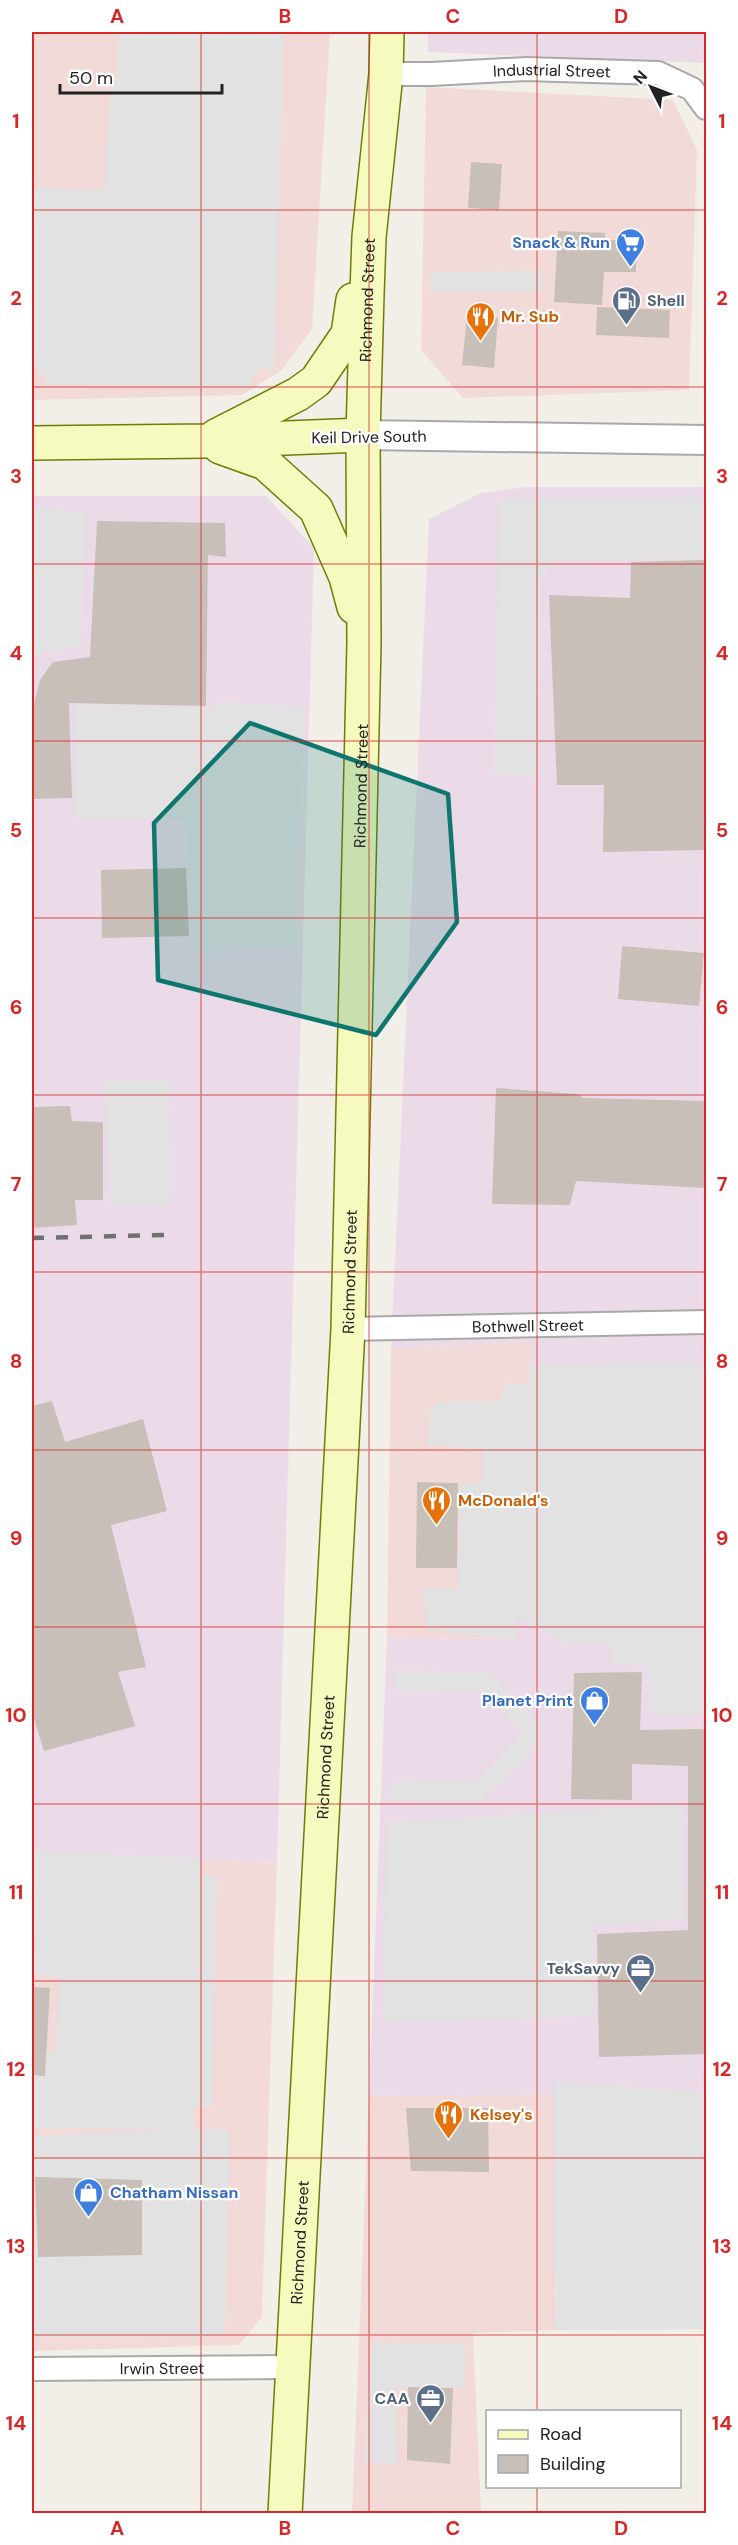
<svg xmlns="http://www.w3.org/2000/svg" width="738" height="2545" font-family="'DM Sans',sans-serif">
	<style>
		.commercial { fill: #f2dad9 }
		.industrial { fill: #ebdbe8 }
		.parking { fill: #e2e2e2 }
		.building { fill: #c7bfb8 }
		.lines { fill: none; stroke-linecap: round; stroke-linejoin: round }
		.minor-casing { stroke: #a9a9a9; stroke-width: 26 }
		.tertiary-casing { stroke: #a9a9a9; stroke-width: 32 }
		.secondary-casing { stroke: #707d05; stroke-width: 36 }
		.minor { stroke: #fff; stroke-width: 22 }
		.tertiary { stroke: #fff; stroke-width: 28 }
		.secondary { stroke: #f7fabf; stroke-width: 33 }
		.rail { stroke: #707070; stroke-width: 4.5; stroke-dasharray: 12 12; stroke-linecap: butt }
		.marked { fill: #0f766e; fill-opacity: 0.2; stroke: #0f766e; stroke-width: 4.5; stroke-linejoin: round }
		.grid { fill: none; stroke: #d62828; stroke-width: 1.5; stroke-opacity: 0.55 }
		.labels { text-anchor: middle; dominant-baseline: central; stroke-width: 4.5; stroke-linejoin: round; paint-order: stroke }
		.street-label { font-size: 16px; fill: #222; stroke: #fff }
		.shop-label { font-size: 16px; font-weight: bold; fill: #366cbe; stroke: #fff; text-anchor: end }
		.service-label { font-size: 16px; font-weight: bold; fill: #4e5e75; stroke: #fff; text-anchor: end }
		.food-label { font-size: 16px; font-weight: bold; fill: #c56008; stroke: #fff; text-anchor: start }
		.neatline { fill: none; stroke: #d62828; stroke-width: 2 }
		.grid-label { font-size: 20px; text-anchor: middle; font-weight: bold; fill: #d62828 }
	</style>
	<rect width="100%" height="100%" fill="#f2efe9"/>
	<!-- commercial -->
	<g class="commercial">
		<polygon points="32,32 330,32 312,329 282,370 242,395 32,400"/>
		<polygon points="426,87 673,100 697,150 689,390 463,398 421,350"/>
		<polygon points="532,1341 515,1639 387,1638 391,1348"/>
		<polygon points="32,1851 277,1863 262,2317 239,2345 32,2351"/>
		<polygon points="554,2095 556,2330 473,2333 481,2513 352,2514 369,2096"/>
	</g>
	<!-- industrial -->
	<g class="industrial">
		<polygon points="428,32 706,32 706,63 428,52"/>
		<polygon points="526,487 706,487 706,2329 556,2330 553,2095 369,2096 387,1638 515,1639 532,1342 391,1348 429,519 481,493"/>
		<polygon points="32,496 266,496 314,548 277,1863 32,1851"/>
	</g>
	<!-- parking -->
	<g class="parking">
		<polygon points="119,32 284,32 274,371 259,367 249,388 48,384 32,358 32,188 105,190 109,105 116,80"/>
		<polygon points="543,271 543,291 430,292 432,272"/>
		<polygon points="706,498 706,558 551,561 541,581 537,777 494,774 499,499"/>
		<polygon points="32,508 86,513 80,647 68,647 41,652 32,664"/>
		<polygon points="218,702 305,707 296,950 194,951 184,818 75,818 74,705 210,708"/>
		<polygon points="104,1080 168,1080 169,1205 111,1205"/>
		<polygon points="640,1363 706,1363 706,1715 649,1714 648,1665 611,1664 610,1643 568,1642 517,1618 515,1639 427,1630 423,1589 458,1589 461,1483 482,1483 483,1449 428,1445 431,1409 437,1402 501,1401 505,1383 527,1385 529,1366"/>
		<polygon points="395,1671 487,1672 539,1722 536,1747 481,1801 391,1799 392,1783 478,1780 523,1732 481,1691 394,1689"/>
		<polygon points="681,1804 685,1920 593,1926 594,2016 383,2022 387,1823"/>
		<polygon points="32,1851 201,1859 201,1875 217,1877 212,2106 192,2107 194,2129 230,2130 225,2336 32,2338 32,2136 177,2129 45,2128 32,2130 32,2054 55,2053 60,1978 34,1974 36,1934 32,1934"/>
		<polygon points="555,2082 686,2091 706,2096 706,2329 556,2330"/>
		<polygon points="371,2343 465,2344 463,2387 396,2387 397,2465 365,2462"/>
	</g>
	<!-- building -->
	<g class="building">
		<polygon points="471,162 502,164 499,210 468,208"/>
		<polygon points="558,231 605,233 605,240 636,240 636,272 604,272 602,305 554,302"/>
		<polygon points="597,307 670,310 669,338 596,335"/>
		<polygon points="467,316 498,318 494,368 462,365"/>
		<polygon points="97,521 225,523 226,557 208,555 206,706 69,703 72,798 32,799 32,712 40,680 53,662 90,657"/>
		<polygon points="706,560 706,850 603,852 604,785 557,785 549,595 630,598 631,562"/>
		<polygon points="186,868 189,936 102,938 101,870"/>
		<polygon points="622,946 704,953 699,1006 618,999"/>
		<polygon points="496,1088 578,1094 583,1098 706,1101 706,1188 576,1181 570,1205 492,1204"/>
		<polygon points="70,1106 72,1121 103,1122 103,1200 75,1200 77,1225 32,1228 32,1107"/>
		<polygon points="52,1401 65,1442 143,1419 167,1511 111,1525 146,1667 118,1672 135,1726 44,1751 32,1713 32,1406"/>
		<polygon points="417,1482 458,1483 457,1568 416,1568"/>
		<polygon points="642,1672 640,1730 706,1729 706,2054 599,2057 597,1934 688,1930 688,1766 632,1764 632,1800 571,1799 574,1673"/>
		<polygon points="32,1987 50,1988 45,2076 32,2075"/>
		<polygon points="406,2108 488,2108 489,2172 411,2171"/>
		<polygon points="35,2177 142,2180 142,2255 38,2257"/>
		<polygon points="408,2387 453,2388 450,2464 407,2460"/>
	</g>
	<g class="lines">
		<defs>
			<g id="minor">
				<path id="s1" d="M386,74H431L526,69L658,73L692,89L706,108"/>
				<path id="s2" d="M348,1329L706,1322"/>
				<path id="s3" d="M32,2369L294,2367"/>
			</g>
			<polyline id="tertiary" points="363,435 706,440"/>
			<g id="secondary">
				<polyline points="216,436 298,394 316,381 348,334 353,300"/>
				<polyline points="32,443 206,441 363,435"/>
				<polyline points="220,447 265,463 316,509 346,577 354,607"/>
				<path id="s4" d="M285,2514L348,1329L364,643L363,435L367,294L369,237L386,74L387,32"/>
			</g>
		</defs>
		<!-- minor casing -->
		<use href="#minor" class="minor-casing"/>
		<!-- tertiary casing -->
		<use href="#tertiary" class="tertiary-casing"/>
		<!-- secondary casing -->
		<use href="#secondary" class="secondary-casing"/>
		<!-- minor -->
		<use href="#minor" class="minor"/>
		<!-- tertiary -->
		<use href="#tertiary" class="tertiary"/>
		<!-- secondary -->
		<use href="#secondary" class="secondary"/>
		<!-- rail -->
		<polyline class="rail" points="32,1238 166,1235"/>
	</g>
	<!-- marked area -->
	<path class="marked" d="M250,723L448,794L457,922L376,1035L158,980L154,823Z"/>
	<!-- grid -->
	<path class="grid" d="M201,32V2514M369,32V2514M537,32V2412M32,210H706M32,387H706M32,564H706M32,741H706M32,918H706M32,1095H706M32,1272H706M32,1450H706M32,1627H706M32,1804H706M32,1981H706M32,2158H706M32,2335H706M537,2486V2514"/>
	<!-- icons -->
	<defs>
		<symbol id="supermarket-pin" viewBox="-11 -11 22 30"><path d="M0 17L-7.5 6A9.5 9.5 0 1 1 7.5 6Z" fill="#3f7fe0" stroke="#fff"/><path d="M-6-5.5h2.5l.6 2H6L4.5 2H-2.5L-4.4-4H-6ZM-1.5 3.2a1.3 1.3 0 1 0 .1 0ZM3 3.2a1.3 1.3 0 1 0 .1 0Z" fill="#fff"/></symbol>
		<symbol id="fuel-pin" viewBox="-11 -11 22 30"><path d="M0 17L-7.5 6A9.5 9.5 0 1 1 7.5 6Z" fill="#5c6f8a" stroke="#fff"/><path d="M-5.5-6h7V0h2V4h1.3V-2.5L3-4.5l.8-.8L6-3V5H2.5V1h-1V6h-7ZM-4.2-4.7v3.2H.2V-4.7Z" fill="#fff"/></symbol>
		<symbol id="restaurant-pin" viewBox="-11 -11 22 30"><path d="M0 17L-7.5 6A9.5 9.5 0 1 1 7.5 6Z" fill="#e8710a" stroke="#fff"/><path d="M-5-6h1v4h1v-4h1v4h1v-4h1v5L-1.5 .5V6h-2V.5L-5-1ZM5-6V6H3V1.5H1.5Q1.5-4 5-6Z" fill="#fff"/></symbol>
		<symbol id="shop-pin" viewBox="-11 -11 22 30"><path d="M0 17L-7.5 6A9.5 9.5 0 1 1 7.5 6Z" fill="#3f7fe0" stroke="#fff"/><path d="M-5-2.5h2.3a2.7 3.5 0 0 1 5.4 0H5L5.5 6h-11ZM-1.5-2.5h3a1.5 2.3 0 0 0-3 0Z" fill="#fff"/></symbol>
		<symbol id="office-pin" viewBox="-11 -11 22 30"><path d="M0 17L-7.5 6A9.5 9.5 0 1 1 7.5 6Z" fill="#5c6f8a" stroke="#fff"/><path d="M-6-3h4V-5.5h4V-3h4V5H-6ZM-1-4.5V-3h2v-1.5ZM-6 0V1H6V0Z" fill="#fff"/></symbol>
	</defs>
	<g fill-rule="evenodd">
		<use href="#supermarket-pin" x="614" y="226" width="33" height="45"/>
		<use href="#fuel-pin" x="610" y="284" width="33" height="45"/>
		<use href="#restaurant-pin" x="464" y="300" width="33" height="45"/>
		<use href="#restaurant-pin" x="420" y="1484" width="33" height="45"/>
		<use href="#shop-pin" x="578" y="1684" width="33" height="45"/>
		<use href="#office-pin" x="624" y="1952" width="33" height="45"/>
		<use href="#restaurant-pin" x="432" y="2098" width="33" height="45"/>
		<use href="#shop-pin" x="72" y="2176" width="33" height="45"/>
		<use href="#office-pin" x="414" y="2382" width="33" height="45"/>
	</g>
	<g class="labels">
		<!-- street labels -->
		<g class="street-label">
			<text stroke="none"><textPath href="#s1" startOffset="166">Industrial Street</textPath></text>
			<text stroke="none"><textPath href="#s4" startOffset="2216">Richmond Street</textPath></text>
			<text transform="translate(369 437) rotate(-1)">Keil Drive South</text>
			<text stroke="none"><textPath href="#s4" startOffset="1730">Richmond Street</textPath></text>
			<text stroke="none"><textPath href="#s4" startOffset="1244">Richmond Street</textPath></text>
			<text stroke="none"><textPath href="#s2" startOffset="180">Bothwell Street</textPath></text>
			<text stroke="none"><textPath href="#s4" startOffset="758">Richmond Street</textPath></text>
			<text stroke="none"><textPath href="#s4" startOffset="272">Richmond Street</textPath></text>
			<text stroke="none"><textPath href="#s3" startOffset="130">Irwin Street</textPath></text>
		</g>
		<!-- shop labels -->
		<g class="shop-label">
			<text x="610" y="242">Snack &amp; Run</text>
			<text x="573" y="1700">Planet Print</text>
			<text x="110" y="2192" text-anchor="start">Chatham Nissan</text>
		</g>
		<!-- service labels -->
		<g class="service-label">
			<text x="647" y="300" text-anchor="start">Shell</text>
			<text x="620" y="1968">TekSavvy</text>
			<text x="409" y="2398">CAA</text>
		</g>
		<!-- food labels -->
		<g class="food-label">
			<text x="501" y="316">Mr. Sub</text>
			<text x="458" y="1500">McDonald's</text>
			<text x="470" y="2114">Kelsey's</text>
		</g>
	</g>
	<!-- border -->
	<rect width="738" height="2545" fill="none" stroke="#ffffff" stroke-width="66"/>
	<!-- legend -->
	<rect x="486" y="2410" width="195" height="78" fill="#ffffff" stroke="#a7a7a7" stroke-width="1.5"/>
	<rect x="498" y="2430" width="30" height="9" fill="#f7fabf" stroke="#a7a7a7" stroke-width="1.5"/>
	<text x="540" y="2440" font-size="18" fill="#222222">Road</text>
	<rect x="498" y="2455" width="30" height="18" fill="#c7bfb8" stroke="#a7a7a7" stroke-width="1.5"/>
	<text x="540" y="2470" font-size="18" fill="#222222">Building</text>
	<!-- north arrow -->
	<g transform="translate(651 87) rotate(312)" stroke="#ffffff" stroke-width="4.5" paint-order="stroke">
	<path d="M0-4.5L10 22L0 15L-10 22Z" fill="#222222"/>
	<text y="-9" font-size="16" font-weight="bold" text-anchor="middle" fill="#222222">N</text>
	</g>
	<!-- scale -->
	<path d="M60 84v9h162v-9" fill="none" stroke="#222222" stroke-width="3"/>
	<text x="69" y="84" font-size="18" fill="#222222" stroke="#ffffff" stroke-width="4.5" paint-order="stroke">50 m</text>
	<rect x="33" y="33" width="672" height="2479" class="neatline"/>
	<g class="grid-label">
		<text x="117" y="23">A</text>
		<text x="285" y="23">B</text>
		<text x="453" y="23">C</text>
		<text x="621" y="23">D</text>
		<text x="16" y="128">1</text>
		<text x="722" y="128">1</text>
		<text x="16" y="305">2</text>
		<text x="722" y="305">2</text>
		<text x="16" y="483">3</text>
		<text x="722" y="483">3</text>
		<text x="16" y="660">4</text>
		<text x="722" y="660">4</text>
		<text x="16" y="837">5</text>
		<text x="722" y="837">5</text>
		<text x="16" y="1014">6</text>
		<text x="722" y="1014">6</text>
		<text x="16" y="1191">7</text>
		<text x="722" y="1191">7</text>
		<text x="16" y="1368">8</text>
		<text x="722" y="1368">8</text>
		<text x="16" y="1545">9</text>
		<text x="722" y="1545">9</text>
		<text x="16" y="1722">10</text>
		<text x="722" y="1722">10</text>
		<text x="16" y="1899">11</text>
		<text x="722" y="1899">11</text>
		<text x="16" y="2076">12</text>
		<text x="722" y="2076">12</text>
		<text x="16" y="2253">13</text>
		<text x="722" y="2253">13</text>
		<text x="16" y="2430">14</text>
		<text x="722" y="2430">14</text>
		<text x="117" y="2535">A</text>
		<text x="285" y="2535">B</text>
		<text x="453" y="2535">C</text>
		<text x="621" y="2535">D</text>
	</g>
</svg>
